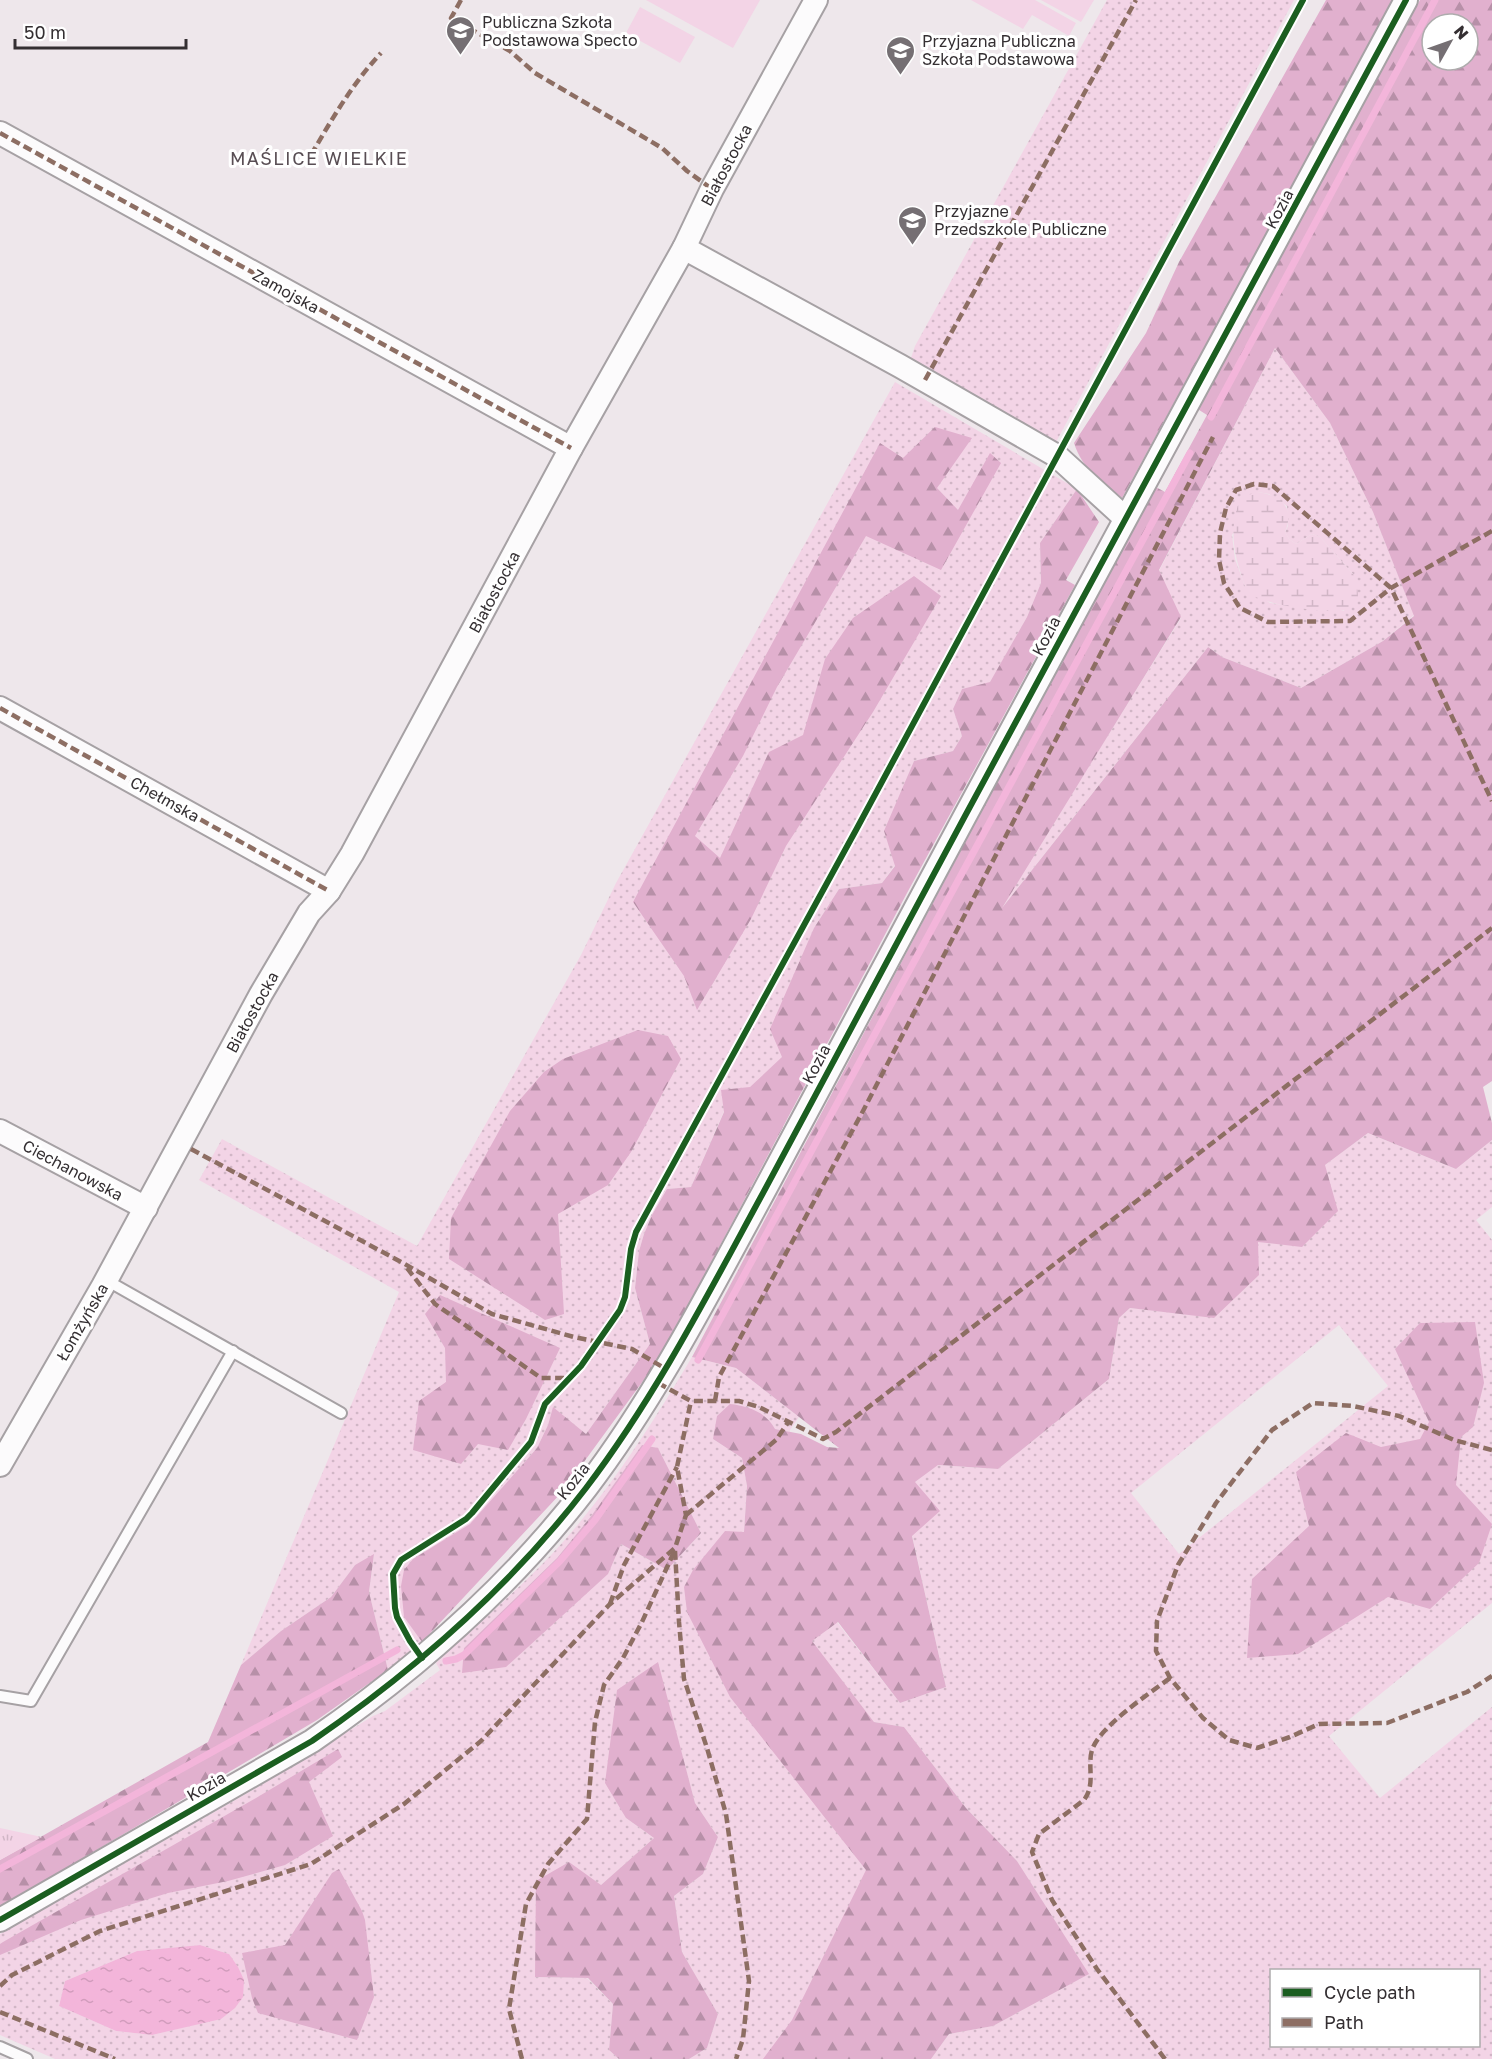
<svg xmlns="http://www.w3.org/2000/svg" width="1492" height="2059" font-family="'Golos Text',sans-serif">
	<style>
		.grass { fill: url(#grass-dots); fill-rule: evenodd }
		.forest { fill: url(#forest-firs); fill-rule: evenodd }
		.wetland { fill: url(#wetland-marsh) }
		.park { fill: url(#park-tufts) }
		.garden { fill: #f3d4e6 }
		.water { fill: url(#water-ripples) }
		.lines { fill: none; stroke-linecap: round; stroke-linejoin: round }
		.stream { stroke: #f3b5da; stroke-width: 7 }
		.service-casing { stroke: #a6a1a4; stroke-width: 14 }
		.minor-casing { stroke: #a6a1a4; stroke-width: 26 }
		.service { stroke: #fcfbfc; stroke-width: 10 }
		.minor { stroke: #fcfbfc; stroke-width: 22 }
		.quiet { stroke: #8d6e63; stroke-width: 4.5; stroke-dasharray: 9 4.5; stroke-linecap: butt }
		.cycleway-casing { stroke: #fff; stroke-width: 10 }
		.cycleway { stroke: #1b5e20; stroke-width: 6 }
		.labels { text-anchor: middle; dominant-baseline: central; stroke-width: 6; stroke-linejoin: round; paint-order: stroke }
		.poi-label { font-size: 16px; fill: #342f32; stroke: #fff; text-anchor: start }
		.street-label { font-size: 16px; fill: #342f32; stroke: #fff }
		.neighbourhood-label { font-size: 18px; letter-spacing: 1.5px; fill: #594e54; stroke: #fff }
	</style>
	<defs>
		<pattern id="grass-dots" width="8" height="8" patternUnits="userSpaceOnUse" patternTransform="scale(1.5)"><rect width="8" height="8" fill="#f3d4e6"/><path d="M2 2h.1M6 6h.1" fill="none" stroke="#d1b6c6" stroke-width="1.8" stroke-linecap="round"/></pattern>
		<pattern id="forest-firs" width="22" height="20" patternUnits="userSpaceOnUse" patternTransform="scale(1.5)"><rect width="22" height="20" fill="#e1b0ce"/><path d="M5 1l3.5 6h-7zM16 11l3.5 6h-7z" fill="#b790a8"/></pattern>
		<pattern id="wetland-marsh" width="20" height="14" patternUnits="userSpaceOnUse" patternTransform="scale(1.5)"><rect width="20" height="14" fill="#f3d4e6"/><path d="M1 5h8M5 5V1M11 12h8M15 12V8" fill="none" stroke="#d1b6c6"/></pattern>
		<pattern id="park-tufts" width="24" height="20" patternUnits="userSpaceOnUse" patternTransform="scale(1.5)"><rect width="24" height="20" fill="#f3d4e6"/><path d="M3 7l-1-3M5 7V3M7 7l1-3M15 17l-1-3M17 17v-4M19 17l1-3" fill="none" stroke="#d1b6c6"/></pattern>
		<pattern id="water-ripples" width="26" height="14" patternUnits="userSpaceOnUse" patternTransform="scale(1.5)"><rect width="26" height="14" fill="#f3b5da"/><path d="M2 4q2-2 4 0t4 0M15 11q2-2 4 0t4 0" fill="none" stroke="#d19cbc"/></pattern>
	</defs>
	<rect width="100%" height="100%" fill="#eee7eb"/>
	<!-- grass -->
	<g class="grass">
		<polygon points="1107,0 1294,0 1055,444 910,361 915,346"/>
		<path d="M1275,348L1330,423L1373,512L1414,615L1383,641L1301,688L1222,657L1208,647L997,914L1181,618L1159,571ZM1258,492L1269,494L1287,506L1288,526L1285,532L1289,539L1296,544L1312,534L1320,537L1353,574L1344,611L1316,610L1270,603L1245,586L1235,559L1232,535Z"/>
		<polygon points="895,382 1077,489 1040,543 1041,583 1027,617 990,683 962,689 953,709 962,736 953,751 914,761 885,831 895,865 882,883 839,889 814,928 783,1057 724,1111 691,1187 667,1189 652,1215 644,1234 639,1251 635,1288 650,1344 586,1434 553,1408 548,1425 537,1448 470,1525 413,1559 404,1616 422,1642 388,1670 369,1592 374,1555 355,1565 331,1597 281,1631 241,1665 399,1292 199,1180 222,1139 417,1246 581,955 616,883"/>
		<path d="M1368,1133L1456,1169L1492,1140V1207L1476,1220L1492,1240V1603L1329,1736L1380,1798L1492,1707V1804L1490,1810H1492V2059H931L949,2034L993,2026L1088,1974L1017,1861L966,1808L904,1727L874,1722L811,1641L837,1622L900,1703L946,1687L912,1535L915,1482L937,1465L998,1469L1109,1379L1119,1318L1130,1308L1214,1317L1258,1242L1325,1165ZM1339,1325L1388,1386L1179,1554L1131,1493ZM1272,1970H1478V2046H1272Z"/>
		<path d="M692,1357L736,1368L799,1417L790,1430V1432L775,1429L713,1439L742,1458L747,1486L744,1532L887,1869L782,2059H689L707,2048L718,2014L682,1952L674,1896L703,1874L718,1837L695,1803L657,1662L626,1818L654,1838L601,1885L535,1977L587,1978L613,2004L609,2050L619,2059H55L0,2035V1934L251,1791L373,1716L385,1711L440,1670L436,1663C474,1627 516,1592 552,1554C607,1495 651,1426 692,1357ZM658,1448L701,1533L667,1570L621,1544L464,1648L557,1558L592,1515ZM200,1945L229,1954L185,2027L152,2035L116,2031L59,2006L65,1981L137,1951Z"/>
	</g>
	<!-- forest -->
	<g class="forest">
		<path d="M1326,0H1394L1122,498C1100,481 1083,470 1074,443L1146,333L1179,262Z"/>
		<path d="M1420,0H1492V1081L1483,1087L1492,1123V1140L1456,1169L1368,1133L1325,1165L1338,1211L1302,1247L1258,1242L1259,1275L1214,1318L1130,1308L1119,1318L1109,1379L998,1469L938,1465L915,1482L940,1511L912,1536L946,1687L900,1703L838,1622L812,1641L874,1722L904,1727L966,1808L1017,1861L1089,1974L993,2026L949,2034L931,2059H763L792,2020L866,1870L730,1697L687,1612L684,1587L693,1570L725,1531L744,1532L747,1486L742,1458L713,1439L717,1416L730,1404C748,1406 766,1412 775,1429L801,1434L827,1447L839,1448L736,1368L692,1357L1154,486L1165,492L1207,415L1196,408L1247,320ZM1432,24H1468V60H1432ZM1275,348L1330,423L1373,512L1414,616L1383,641L1301,688L1222,657L1208,647L1002,908L1181,617L1159,570Z"/>
		<polygon points="935,427 972,438 937,488 958,510 990,453 1001,463 941,570 866,536 777,687 743,756 695,836 720,858 769,752 803,735 825,659 853,618 914,576 941,596 873,712 786,846 751,919 697,1010 684,976 633,902 880,443 903,458"/>
		<polygon points="1077,489 1099,522 1066,580 1075,585 907,893 662,1355 562,1492 422,1642 404,1617 401,1586 404,1570 413,1559 470,1524 537,1448 548,1425 553,1407 586,1434 650,1344 635,1288 639,1251 644,1234 652,1215 667,1189 691,1187 724,1112 721,1090 750,1087 782,1057 770,1029 814,928 839,889 882,883 895,866 884,831 914,761 953,751 962,736 953,709 962,689 990,682 1027,617 1041,583 1040,543"/>
		<polygon points="638,1030 668,1036 681,1059 631,1152 608,1185 558,1214 564,1314 545,1320 449,1259 451,1218 510,1111 544,1072 563,1059"/>
		<polygon points="440,1295 560,1348 526,1419 508,1450 478,1444 461,1464 413,1450 419,1401 446,1382 445,1348 425,1314"/>
		<polygon points="1475,1322 1484,1383 1473,1427 1461,1437 1456,1485 1492,1524 1479,1563 1430,1609 1388,1597 1298,1654 1247,1658 1252,1579 1309,1526 1296,1472 1346,1433 1381,1447 1420,1439 1429,1422 1395,1349 1420,1323"/>
		<polygon points="642,1445 658,1448 701,1533 667,1570 621,1544 608,1574 506,1667 462,1673 464,1648 557,1558 592,1515"/>
		<polygon points="374,1554 369,1592 388,1670 317,1720 0,1907 0,1860 208,1742 241,1665 281,1631 331,1597 355,1565"/>
		<polygon points="658,1662 695,1803 718,1837 703,1874 674,1896 682,1952 718,2014 707,2048 689,2059 619,2059 609,2050 613,2004 588,1978 535,1977 536,1881 569,1862 601,1885 654,1838 626,1818 605,1783 617,1690"/>
		<polygon points="338,1749 342,1757 309,1782 333,1836 285,1865 228,1881 168,1893 81,1920 0,1955 0,1944 3,1942 256,1798"/>
		<polygon points="339,1869 362,1911 365,1920 374,1997 357,2040 258,2013 252,1998 242,1953 285,1945 332,1873"/>
	</g>
	<!-- wetland -->
	<path class="wetland" d="M1258,492C1282,496 1295,508 1285,532L1289,539L1296,544L1312,534L1320,537L1353,574L1357,584L1358,597C1354,601 1351,608 1345,610C1332,615 1261,604 1251,594C1245,589 1243,581 1241,574C1232,547 1230,523 1241,497Z"/>
	<!-- park -->
	<polygon class="park" points="0,1828 42,1837 0,1860"/>
	<!-- garden -->
	<g class="garden">
		<polygon points="646,0 760,0 733,48"/>
		<polygon points="971,0 1035,0 1076,23 1069,36 1032,15 1023,29"/>
		<polygon points="1041,0 1094,0 1081,22"/>
		<polygon points="640,7 695,37 680,63 626,33"/>
	</g>
	<!-- water -->
	<polygon class="water" points="200,1945 229,1954 238,1967 244,1980 243,1997 235,2008 221,2019 152,2035 116,2031 59,2006 65,1981 137,1951"/>
	<g class="lines">
		<!-- stream -->
		<g class="stream">
			<polyline points="1211,417 1435,0"/>
			<polyline points="698,1360 1190,453"/>
			<polyline points="446,1661 456,1659 464,1655 560,1561 595,1520 652,1439"/>
			<polyline points="0,1869 397,1650"/>
		</g>
		<defs>
			<g id="service">
				<polyline points="106,1280 341,1413"/>
				<polyline points="0,1696 31,1701 233,1351"/>
				<polyline points="0,2047 27,2059"/>
			</g>
			<g id="minor">
				<polyline points="0,133 571,448"/>
				<polyline points="684,248 900,366 1057,456 1125,518"/>
				<polyline points="0,708 329,891"/>
				<polyline points="0,1131 146,1208"/>
				<polyline points="0,1465 103,1286 261,994 309,913 329,891 352,854 571,448 684,248 712,189 816,0"/>
				<path d="M0,1920L312,1741C415,1670 510,1587 586,1488C656,1396 708,1294 763,1193C830,1067 898,942 965,816C1111,544 1260,273 1406,0"/>
			</g>
		</defs>
		<!-- service casing -->
		<use href="#service" class="service-casing"/>
		<!-- minor casing -->
		<use href="#minor" class="minor-casing"/>
		<!-- service -->
		<use href="#service" class="service"/>
		<!-- minor -->
		<use href="#minor" class="minor"/>
		<!-- quiet -->
		<g class="quiet">
			<polyline points="461,0 451,18 510,51 535,73 662,148 687,171 712,189"/>
			<polyline points="0,133 571,448"/>
			<path d="M311,155C332,119 352,84 381,53"/>
			<polyline points="925,380 1136,0"/>
			<polyline points="1492,531 1391,588 1350,621 1268,622 1240,608 1224,583 1219,560 1220,533 1226,508 1236,490 1254,484 1273,486 1391,588 1492,801"/>
			<polyline points="0,708 329,891"/>
			<polyline points="191,1149 403,1263 492,1314 574,1337 632,1349 666,1369"/>
			<polyline points="407,1268 435,1304 541,1378 569,1378"/>
			<polyline points="658,1383 691,1401 739,1401 759,1407 823,1439 836,1432 1492,928"/>
			<polyline points="715,1401 719,1377 863,1111 1213,437"/>
			<polyline points="1492,1450 1454,1440 1399,1416 1353,1406 1313,1403 1272,1430 1216,1503 1178,1565 1157,1621 1156,1651 1170,1678 1203,1718 1229,1740 1257,1748 1290,1737 1319,1724 1387,1723 1467,1692 1492,1676"/>
			<polyline points="686,1515 776,1440 789,1421"/>
			<polyline points="675,1551 679,1622 684,1679 707,1748 726,1814 749,1981 743,2039 736,2059"/>
			<polyline points="610,1604 624,1565 677,1467"/>
			<polyline points="0,1986 12,1975 100,1931 311,1864 404,1804 481,1741 609,1605 675,1548 686,1515 677,1467 691,1401"/>
			<polyline points="0,2012 115,2059"/>
			<polyline points="522,2059 509,2009 526,1904 548,1864 587,1819 595,1722 604,1685 623,1658 642,1622 674,1552"/>
			<path d="M1165,2059L1097,1969L1052,1900L1032,1852L1039,1834L1084,1800C1096,1784 1087,1767 1092,1750C1099,1727 1150,1693 1170,1678"/>
		</g>
		<defs>
			<g id="cycleway">
				<polyline points="422,1658 410,1641 397,1617 395,1608 393,1574 401,1560 466,1519 472,1513 531,1442 545,1404 581,1366 620,1310 625,1297 631,1249 636,1232 856,830 1303,0"/>
				<path d="M0,1920L312,1741C415,1670 510,1587 586,1488C656,1396 708,1294 763,1193C830,1067 898,942 965,816C1111,544 1260,273 1406,0"/>
			</g>
		</defs>
		<!-- cycleway casing -->
		<use href="#cycleway" class="cycleway-casing"/>
		<!-- cycleway -->
		<use href="#cycleway" class="cycleway"/>
	</g>
	<!-- icons -->
	<defs>
		<symbol id="school-pin" viewBox="-11 -11 22 30"><path d="M0 17L-7.5 6A9.5 9.5 0 1 1 7.5 6Z" fill="#756f73" stroke="#fff"/><path d="M0-5L7-2L0 1L-7-2ZM-4 1L0 2.5L4 1V4Q0 6-4 4Z" fill="#fff"/></symbol>
	</defs>
	<g fill-rule="evenodd">
		<use href="#school-pin" x="444" y="14" width="33" height="45"/>
		<use href="#school-pin" x="884" y="34" width="33" height="45"/>
		<use href="#school-pin" x="896" y="204" width="33" height="45"/>
	</g>
	<g class="labels">
		<!-- poi labels -->
		<g class="poi-label">
			<text x="482" y="22">Publiczna Szkoła<tspan x="482" dy="18">Podstawowa Specto</tspan></text>
			<text x="922" y="41">Przyjazna Publiczna<tspan x="922" dy="18">Szkoła Podstawowa</tspan></text>
			<text x="934" y="211">Przyjazne<tspan x="934" dy="18">Przedszkole Publiczne</tspan></text>
		</g>
		<!-- street labels -->
		<g class="street-label">
			<text transform="translate(726 165) rotate(-62)">Białostocka</text>
			<text transform="translate(1279 209) rotate(-62)">Kozia</text>
			<text transform="translate(286 291) rotate(29)">Zamojska</text>
			<text transform="translate(494 592) rotate(-62)">Białostocka</text>
			<text transform="translate(1046 636) rotate(-62)">Kozia</text>
			<text transform="translate(165 799) rotate(29)">Chełmska</text>
			<text transform="translate(252 1012) rotate(-61)">Białostocka</text>
			<text transform="translate(816 1064) rotate(-62)">Kozia</text>
			<text transform="translate(73 1170) rotate(28)">Ciechanowska</text>
			<text transform="translate(82 1322) rotate(-60)">Łomżyńska</text>
			<text transform="translate(573 1481) rotate(-52)">Kozia</text>
			<text transform="translate(206 1786) rotate(-30)">Kozia</text>
		</g>
		<!-- neighbourhood labels -->
		<g class="neighbourhood-label">
			<text x="319" y="158">MAŚLICE WIELKIE</text>
		</g>
	</g>
	<!-- legend -->
	<rect x="1270" y="1969" width="210" height="78" fill="#ffffff" stroke="#aeacad" stroke-width="1.5"/>
	<rect x="1282" y="1988" width="30" height="9" fill="#1b5e20" stroke="#aeacad" stroke-width="1.5"/>
	<text x="1324" y="1999" font-size="18" fill="#342f32">Cycle path</text>
	<rect x="1282" y="2018" width="30" height="9" fill="#8d6e63" stroke="#aeacad" stroke-width="1.5"/>
	<text x="1324" y="2029" font-size="18" fill="#342f32">Path</text>
	<!-- north arrow -->
	<g transform="translate(1450 42) rotate(50)"><circle r="28" fill="#ffffff" stroke="#aeacad" stroke-width="1.5"/>
	<path d="M0-4.5L10 22L0 15L-10 22Z" fill="#756f73"/>
	<text y="-9" font-size="16" font-weight="bold" text-anchor="middle" fill="#342f32">N</text>
	</g>
	<!-- scale -->
	<path d="M15 39v9h171v-9" fill="none" stroke="#342f32" stroke-width="3"/>
	<text x="24" y="39" font-size="18" fill="#342f32" stroke="#ffffff" stroke-width="4.5" paint-order="stroke">50 m</text>
</svg>
